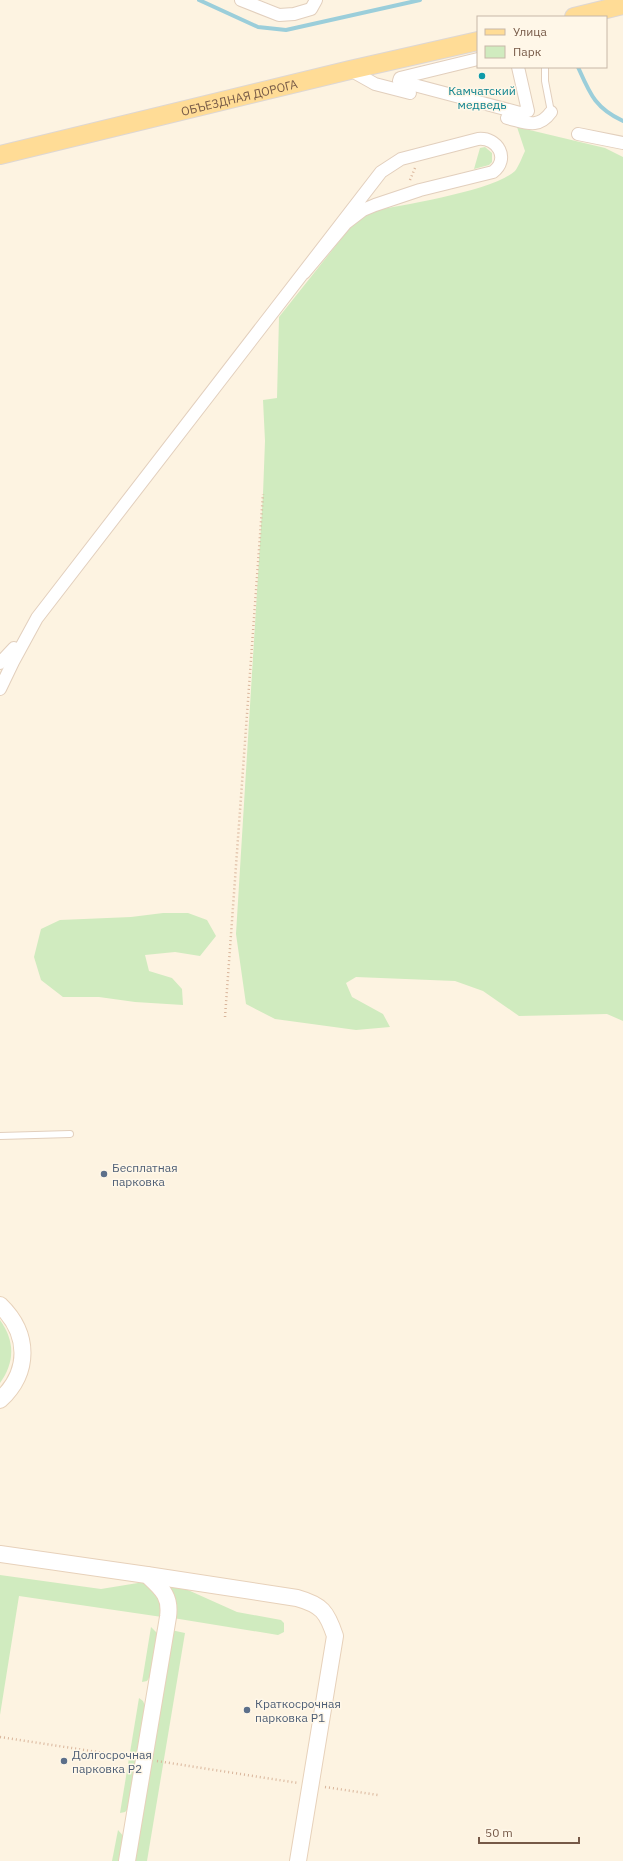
<svg xmlns="http://www.w3.org/2000/svg" width="623" height="1861" font-family="'IBM Plex Sans',sans-serif">
	<style>
		.green { fill: #d0ebbf }
		.lines { fill: none; stroke-linecap: round; stroke-linejoin: round }
		.stream { stroke: #9bceda; stroke-width: 4 }
		.lane-casing { stroke: #e2cfbd; stroke-width: 8 }
		.street-casing { stroke: #e2cfbd; stroke-width: 14 }
		.secondary-casing { stroke: #e7d1ba; stroke-width: 18 }
		.primary-casing { stroke: #ded7d3; stroke-width: 20 }
		.path { stroke: #d9b59b; stroke-width: 2.5; stroke-dasharray: 1 3; stroke-linecap: butt }
		.lane { stroke: #fff; stroke-width: 6 }
		.street { stroke: #fff; stroke-width: 12 }
		.secondary { stroke: #fff; stroke-width: 16 }
		.primary { stroke: #ffdc96; stroke-width: 18 }
		.culture-dot { fill: #0f9aa8; stroke: #fff7e8; stroke-width: 1.5 }
		.service-dot { fill: #5c6f8a; stroke: #fff7e8; stroke-width: 1.5 }
		.labels { text-anchor: middle; dominant-baseline: central; stroke-width: 3; stroke-linejoin: round; paint-order: stroke }
		.culture-label { font-size: 12px; fill: #0d838f; stroke: #fff7e8 }
		.street-label { font-size: 12px; fill: #765947; stroke: #fff7e8 }
		.service-label { font-size: 12px; fill: #4e5e75; stroke: #fff7e8; text-anchor: start }
	</style>
	<rect width="100%" height="100%" fill="#fdf3e1"/>
	<!-- green -->
	<g class="green">
		<path d="M517,127L605,148L623,157V1021L607,1014L519,1016L483,991L455,981L356,977L346,983L352,997L383,1014L390,1027L356,1030L275,1019L246,1004L236,934L263,494L265,441L263,400L277,398L279,317L357,219L372,211C403,205 494,191 515,171C519,166 522,157 525,151Z"/>
		<polygon points="485,147 492,153 492,162 489,165 474,169 480,148"/>
		<polygon points="163,913 188,913 207,920 216,936 200,956 175,952 145,955 149,971 172,978 182,989 183,1005 135,1002 99,997 63,997 41,980 34,957 41,929 60,920 131,917"/>
		<path d="M0,1320C15,1341 15,1362 0,1383Z"/>
		<polygon points="0,1575 101,1589 144,1582 163,1600 162,1617 19,1596 0,1715"/>
		<polygon points="165,1584 179,1586 237,1612 281,1620 284,1623 284,1632 278,1635 173,1618"/>
		<polygon points="151,1627 158,1634 151,1675 147,1681 142,1682"/>
		<polygon points="171,1630 185,1633 147,1861 133,1861"/>
		<polygon points="139,1698 143,1701 146,1708 130,1807 125,1812 120,1813"/>
		<polygon points="118,1830 125,1838 121,1861 112,1861"/>
	</g>
	<g class="lines">
		<!-- stream -->
		<g class="stream">
			<polyline points="199,0 258,27 286,30 420,0"/>
			<path d="M578,67C590,94 595,108 623,121"/>
		</g>
		<defs>
			<g id="lane">
				<polyline points="545,67 545,81 551,112"/>
				<polyline points="0,1136 70,1134"/>
			</g>
			<g id="street">
				<polyline points="241,0 279,15 294,14 311,9 316,0"/>
				<polyline points="478,59 400,78 399,81 520,113 528,111 518,67"/>
				<polyline points="350,70 375,84 410,93"/>
				<path d="M507,118C525,122 538,130 551,112"/>
				<polyline points="578,134 623,143"/>
				<polyline points="0,663 14,648"/>
				<path d="M0,689L13,662L37,618L381,172L401,159L478,139C498,137 510,159 493,172L420,190L375,205L363,210L346,223L304,273"/>
			</g>
			<g id="secondary">
				<path d="M0,1305C30,1334 30,1372 0,1400"/>
				<path d="M0,1554L147,1575C162,1589 171,1596 168,1617L127,1861"/>
				<path d="M147,1575L297,1598C322,1605 327,1612 335,1636L298,1861"/>
			</g>
			<g id="primary">
				<polyline points="574,17 623,5"/>
				<path id="s1" d="M0,155L350,70L478,41"/>
			</g>
		</defs>
		<!-- lane casing -->
		<use href="#lane" class="lane-casing"/>
		<!-- street casing -->
		<use href="#street" class="street-casing"/>
		<!-- secondary casing -->
		<use href="#secondary" class="secondary-casing"/>
		<!-- primary casing -->
		<use href="#primary" class="primary-casing"/>
		<!-- path -->
		<g class="path">
			<polyline points="410,180 415,168"/>
			<polyline points="225,1017 263,494"/>
			<polyline points="0,1737 130,1757"/>
			<polyline points="157,1761 298,1783"/>
			<polyline points="325,1787 378,1795"/>
		</g>
		<!-- lane -->
		<use href="#lane" class="lane"/>
		<!-- street -->
		<use href="#street" class="street"/>
		<!-- secondary -->
		<use href="#secondary" class="secondary"/>
		<!-- primary -->
		<use href="#primary" class="primary"/>
	</g>
	<!-- markers -->
	<circle class="culture-dot" cx="482" cy="76" r="4"/>
	<g class="service-dot">
		<circle cx="104" cy="1174" r="4"/>
		<circle cx="247" cy="1710" r="4"/>
		<circle cx="64" cy="1761" r="4"/>
	</g>
	<g class="labels">
		<!-- culture labels -->
		<g class="culture-label">
			<text x="482" y="90">Камчатский<tspan x="482" dy="14">медведь</tspan></text>
		</g>
		<!-- street labels -->
		<g class="street-label">
			<text stroke="none"><textPath href="#s1" startOffset="246">ОБЪЕЗДНАЯ ДОРОГА</textPath></text>
		</g>
		<!-- service labels -->
		<g class="service-label">
			<text x="112" y="1167">Бесплатная<tspan x="112" dy="14">парковка</tspan></text>
			<text x="255" y="1703">Краткосрочная<tspan x="255" dy="14">парковка P1</tspan></text>
			<text x="72" y="1754">Долгосрочная<tspan x="72" dy="14">парковка P2</tspan></text>
		</g>
	</g>
	<!-- legend -->
	<rect x="477" y="16" width="130" height="52" fill="#fff7e8" stroke="#c8b8a8"/>
	<rect x="485" y="29" width="20" height="6" fill="#ffdc96" stroke="#c8b8a8"/>
	<text x="513" y="36" font-size="12" fill="#765947">Улица</text>
	<rect x="485" y="46" width="20" height="12" fill="#d0ebbf" stroke="#c8b8a8"/>
	<text x="513" y="56" font-size="12" fill="#765947">Парк</text>
	<!-- scale -->
	<path d="M479 1837v6h100v-6" fill="none" stroke="#765947" stroke-width="2"/>
	<text x="485" y="1837" font-size="12" fill="#765947" stroke="#fff7e8" stroke-width="3" paint-order="stroke">50 m</text>
</svg>
